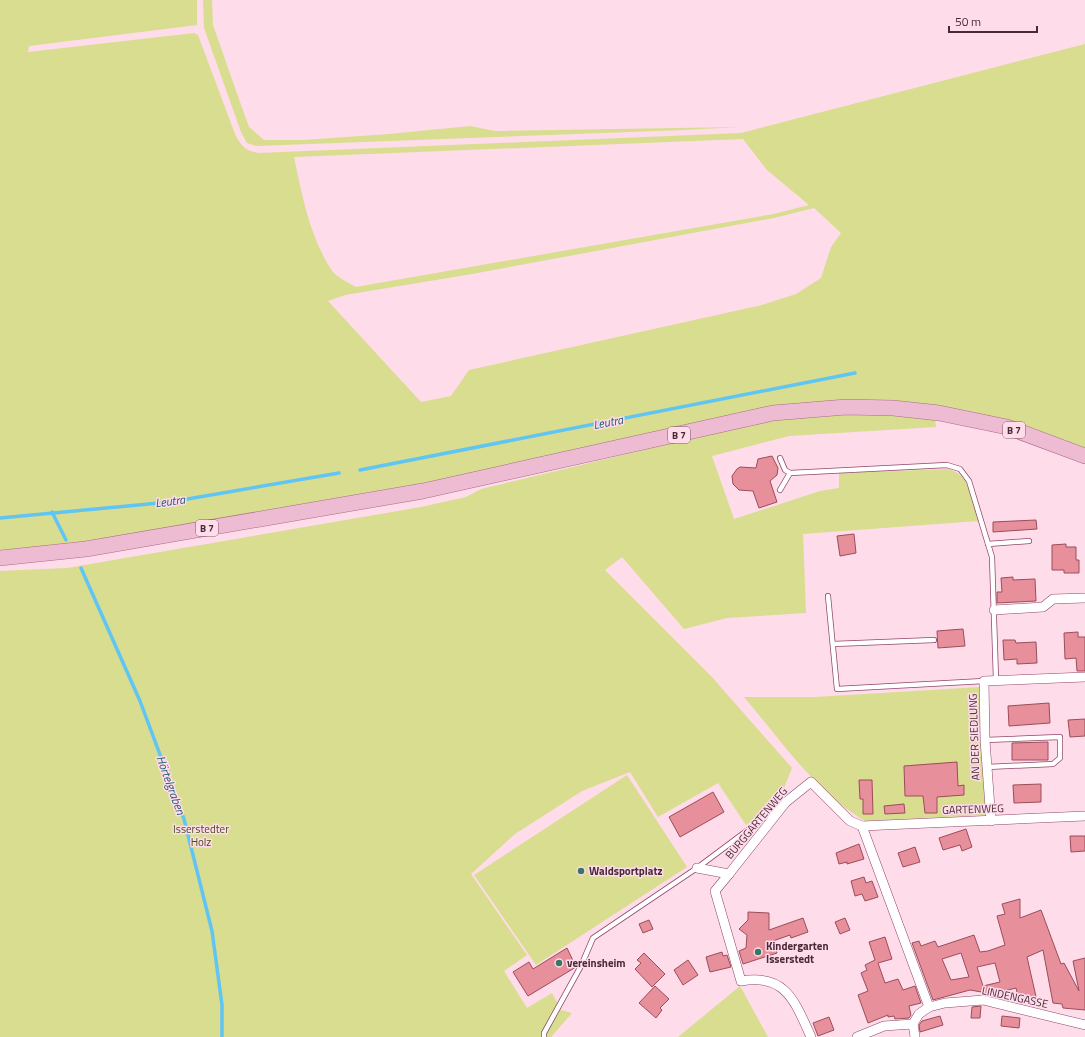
<svg xmlns="http://www.w3.org/2000/svg" width="1085" height="1037" font-family="'Titillium Web',sans-serif">
	<style>
		.green { fill: #d9dd8f; fill-rule: evenodd }
		.lines { fill: none; stroke-linecap: round; stroke-linejoin: round }
		.stream { stroke: #61c5f3; stroke-width: 3.5 }
		.building { fill: #e78f9b; stroke: #9c4c5a; fill-rule: evenodd }
		.lane-casing { stroke: #90476b; stroke-width: 6 }
		.street-casing { stroke: #90476b; stroke-width: 10 }
		.primary-casing { stroke: #ac6a89; stroke-width: 16 }
		.lane { stroke: #fff; stroke-width: 4.5 }
		.street { stroke: #fff; stroke-width: 9 }
		.primary { stroke: #edbbd2; stroke-width: 15 }
		.poi-dot { fill: #387763; stroke: #fedcea; stroke-width: 1.5 }
		.labels { text-anchor: middle; dominant-baseline: central; stroke-width: 3; stroke-linejoin: round; paint-order: stroke }
		.shield { fill: #fedcea; stroke: #7f5e6d; stroke-width: 1 }
		.shield-label { font-size: 10px; font-weight: bold; fill: #492838 }
		.street-label { font-size: 11px; fill: #492838; stroke: #fedcea }
		.park-label { font-size: 11px; fill: #484a19; stroke: #fedcea }
		.poi-label { font-size: 11px; font-weight: bold; fill: #492838; stroke: #fedcea; text-anchor: start }
		.water-label { font-size: 12px; font-style: italic; fill: #245a73; stroke: #fedcea }
	</style>
	<rect width="100%" height="100%" fill="#fedcea"/>
	<!-- green -->
	<g class="green">
		<path d="M0,0H197V25L29,46L28,52L194,33L198,35L235,134C241,146 245,151 259,153L741,133L1085,44V450L974,412L937,405L843,400L468,475L144,532L48,547L0,550ZM743,139L767,170L809,205L774,214L356,287C349,283 338,278 333,272C310,239 302,195 294,157ZM814,208L841,233L831,247L821,278L796,294L762,305L469,370L451,396L421,402L328,301L345,295L472,274L774,218Z"/>
		<polygon points="203,0 212,0 213,25 240,102 249,127 264,140 303,140 389,134 470,126 495,131 740,127 684,130 256,146 247,143 241,132 204,28"/>
		<path d="M845,414H893L935,419L936,427L789,436L712,456L734,519L820,491L839,488V473L948,469C971,475 972,500 978,521L803,534L806,613L727,618L684,629L622,557L605,570L711,676L792,768L784,788L785,795L746,825L718,783L658,817L630,772L582,791L515,834L471,874L527,955L504,971L527,1008L552,993L561,1010L572,1013L551,1037H0V571L67,568L421,507L466,497L481,489L773,419Z"/>
		<path d="M980,687L986,815L865,821C815,792 781,740 744,697H815Z"/>
		<polygon points="627,775 687,867 536,965 474,875"/>
		<polygon points="740,986 768,1037 678,1037"/>
	</g>
	<g class="lines">
		<!-- stream -->
		<g class="stream">
			<polyline points="360,470 855,373"/>
			<polyline points="52,512 66,540"/>
			<polyline points="0,518 170,502 339,473"/>
			<polyline points="81,568 140,701 184,819 212,931 222,1005 222,1037"/>
		</g>
	</g>
	<!-- building -->
	<g class="building">
		<polygon points="772,456 778,468 777,475 770,481 777,502 759,508 753,491 739,490 733,484 732,476 737,469 740,467 756,468 758,459"/>
		<polygon points="1036,520 1037,529 993,532 993,522"/>
		<polygon points="854,534 856,553 840,556 837,536"/>
		<polygon points="1066,544 1066,547 1076,547 1076,560 1079,560 1079,573 1064,573 1064,570 1052,570 1052,545"/>
		<polygon points="1013,577 1013,580 1035,579 1036,601 997,603 997,592 1002,592 1001,578"/>
		<polygon points="963,629 965,646 938,648 937,631"/>
		<polygon points="1078,632 1078,637 1085,637 1085,671 1077,671 1076,658 1065,659 1064,633"/>
		<polygon points="1003,640 1015,640 1016,643 1036,642 1037,663 1017,664 1017,659 1004,660"/>
		<polygon points="1049,703 1050,723 1009,726 1008,706"/>
		<polygon points="1085,719 1085,736 1070,737 1068,720"/>
		<polygon points="1048,742 1048,760 1012,760 1012,743"/>
		<polygon points="957,762 958,786 964,785 964,795 937,797 937,813 925,813 923,796 905,796 904,766"/>
		<polygon points="859,780 872,780 873,814 863,814 863,799 860,799"/>
		<polygon points="1041,784 1041,802 1014,803 1013,785"/>
		<polygon points="713,792 724,812 680,837 669,817"/>
		<polygon points="904,804 905,813 885,814 884,806"/>
		<polygon points="966,829 972,847 962,851 960,845 943,850 939,838"/>
		<polygon points="1070,836 1085,836 1085,851 1071,852"/>
		<polygon points="859,844 864,859 847,864 847,862 839,864 836,853"/>
		<polygon points="915,847 920,862 903,867 898,853"/>
		<polygon points="864,877 866,883 872,881 878,897 865,901 862,894 855,896 851,881"/>
		<path d="M1020,899V918L1041,910L1061,964L1064,963L1079,991L1073,961L1085,958V1010L1063,1008L1062,1004L1053,1003L1043,950L1027,957L1037,1001L1018,996L1016,988L993,994L970,990L933,1000L912,943L919,941L921,946L935,941L938,947L974,935L980,952L988,951L1005,945L997,916L1005,914L1002,904ZM961,953L969,977L951,980L942,959ZM995,963L1000,982L983,986L977,967Z"/>
		<polygon points="748,912 769,913 769,930 803,918 808,932 791,938 790,935 773,941 777,953 743,964 739,951 746,948 747,935 739,929 748,920"/>
		<polygon points="845,918 850,930 840,934 835,922"/>
		<polygon points="649,920 653,929 643,933 639,924"/>
		<polygon points="885,937 892,959 878,963 885,983 898,979 903,990 915,986 921,1003 909,1006 911,1015 909,1018 895,1019 894,1016 888,1017 888,1015 868,1023 858,995 868,991 861,973 867,970 865,965 875,960 869,942"/>
		<polygon points="567,948 576,967 528,996 513,972 529,962 533,969"/>
		<polygon points="722,952 723,956 727,955 731,967 710,972 706,957"/>
		<polygon points="644,953 665,974 652,987 635,969 641,963 637,960"/>
		<polygon points="688,960 698,975 683,985 674,970"/>
		<polygon points="655,986 669,999 660,1008 662,1010 656,1018 639,1003"/>
		<polygon points="981,1006 980,1018 971,1018 972,1007"/>
		<polygon points="940,1016 943,1025 920,1032 919,1025 922,1021"/>
		<polygon points="1002,1016 1020,1018 1019,1028 1001,1026"/>
		<polygon points="829,1017 834,1030 818,1036 813,1023"/>
	</g>
	<g class="lines">
		<defs>
			<g id="lane">
				<polyline points="780,458 785,470 790,473"/>
				<polyline points="780,490 790,473 947,465 960,469 969,481 992,557 996,680"/>
				<polyline points="988,544 1029,541"/>
				<polyline points="828,596 837,689 984,681"/>
				<polyline points="833,644 934,640"/>
				<polyline points="985,740 1060,737 1060,758 1053,764 987,767"/>
				<polyline points="544,1037 544,1033 581,966 593,938 697,868 776,809"/>
			</g>
			<g id="street">
				<polyline points="994,610 1043,607 1053,599 1085,598"/>
				<polyline points="991,821 985,740 984,681 1085,677"/>
				<polyline points="862,826 1085,816"/>
				<path d="M697,868L729,874L715,891L741,981C786,973 795,1002 811,1037"/>
				<polyline points="729,874 786,802 811,782 850,821 862,826 929,1007"/>
				<polyline points="857,1037 884,1026 913,1024"/>
				<polyline points="915,1037 913,1024 919,1014 929,1007 945,1003 983,1000 1085,1025"/>
			</g>
			<polyline id="primary" points="0,558 86,549 423,491 773,413 846,407 893,408 939,413 1007,427 1085,456"/>
		</defs>
		<!-- lane casing -->
		<use href="#lane" class="lane-casing"/>
		<!-- street casing -->
		<use href="#street" class="street-casing"/>
		<!-- primary casing -->
		<use href="#primary" class="primary-casing"/>
		<!-- lane -->
		<use href="#lane" class="lane"/>
		<!-- street -->
		<use href="#street" class="street"/>
		<!-- primary -->
		<use href="#primary" class="primary"/>
	</g>
	<!-- markers -->
	<g class="poi-dot">
		<circle cx="581" cy="871" r="4"/>
		<circle cx="758" cy="952" r="4"/>
		<circle cx="559" cy="963" r="4"/>
	</g>
	<g class="labels">
		<!-- shield labels -->
		<g class="shield">
			<rect x="1003" y="422" width="22" height="16" rx="3"/>
			<rect x="668" y="427" width="22" height="16" rx="3"/>
			<rect x="196" y="520" width="22" height="16" rx="3"/>
		</g>
		<g class="shield-label">
			<text x="1014" y="430">B 7</text>
			<text x="679" y="435">B 7</text>
			<text x="207" y="528">B 7</text>
		</g>
		<!-- street labels -->
		<g class="street-label">
			<text transform="translate(974 737) rotate(-92)">AN DER SIEDLUNG</text>
			<text transform="translate(973 809) rotate(-2)">GARTENWEG</text>
			<text transform="translate(756 823) rotate(-50)">BURGGARTENWEG</text>
			<text transform="translate(1015 997) rotate(12)">LINDENGASSE</text>
		</g>
		<!-- park labels -->
		<g class="park-label">
			<text x="201" y="829">Isserstedter<tspan x="201" dy="13">Holz</tspan></text>
		</g>
		<!-- poi labels -->
		<g class="poi-label">
			<text x="589" y="871">Waldsportplatz</text>
			<text x="766" y="946">Kindergarten<tspan x="766" dy="13">Isserstedt</tspan></text>
			<text x="567" y="963">vereinsheim</text>
		</g>
		<!-- water labels -->
		<g class="water-label">
			<text transform="translate(608 422) rotate(-11)">Leutra</text>
			<text transform="translate(170 501) rotate(-7)">Leutra</text>
			<text transform="translate(171 785) rotate(70)">Hörtelgraben</text>
		</g>
	</g>
	<!-- scale -->
	<path d="M949 26v6h88v-6" fill="none" stroke="#492838" stroke-width="2"/>
	<text x="955" y="26" font-size="12" fill="#492838" stroke="#fedcea" stroke-width="3" paint-order="stroke">50 m</text>
</svg>
